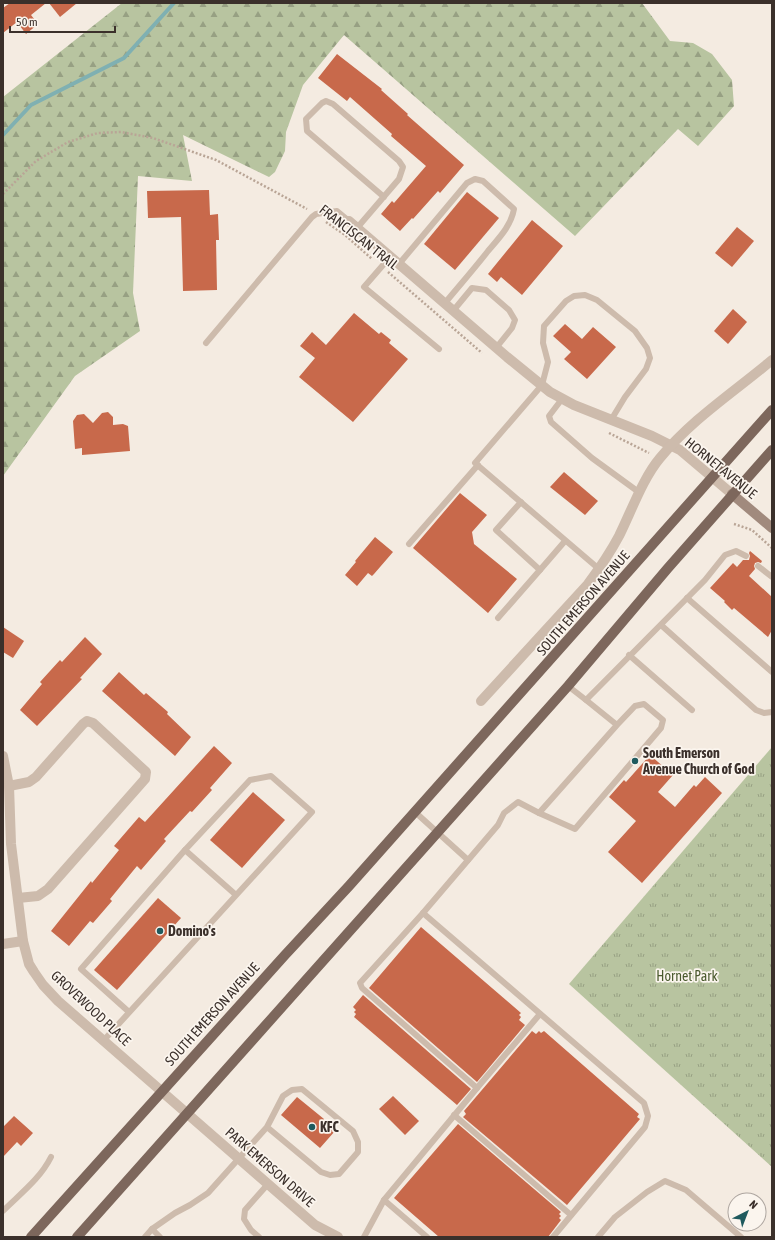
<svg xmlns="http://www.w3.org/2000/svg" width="775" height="1240" font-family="'Asap Condensed',sans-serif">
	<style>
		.forest { fill: url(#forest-firs) }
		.park { fill: url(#park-tufts) }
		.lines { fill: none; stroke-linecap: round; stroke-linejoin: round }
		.stream { stroke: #7fb0b2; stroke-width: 4 }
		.building { fill: #c8694b }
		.path { stroke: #b9a596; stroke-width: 2.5; stroke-dasharray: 2 2; stroke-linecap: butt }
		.lane { stroke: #cdbbac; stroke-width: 6 }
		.street { stroke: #cdbbac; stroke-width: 10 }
		.secondary { stroke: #a18a7d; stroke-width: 10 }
		.primary { stroke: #7d675c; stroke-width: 10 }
		.poi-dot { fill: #1f5a5e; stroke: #fbf5ee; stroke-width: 1.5 }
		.labels { text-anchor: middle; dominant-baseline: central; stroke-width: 3.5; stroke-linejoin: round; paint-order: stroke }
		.street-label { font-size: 14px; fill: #3b302b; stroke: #fbf5ee }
		.poi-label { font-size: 14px; font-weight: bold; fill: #3b302b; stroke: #fbf5ee; text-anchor: start }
		.park-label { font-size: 14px; fill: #4a5a2e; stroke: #fbf5ee }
	</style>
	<defs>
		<pattern id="forest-firs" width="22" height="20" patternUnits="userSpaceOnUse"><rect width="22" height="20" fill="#b8c4a0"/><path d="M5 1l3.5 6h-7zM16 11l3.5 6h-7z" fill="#97a083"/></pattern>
		<pattern id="park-tufts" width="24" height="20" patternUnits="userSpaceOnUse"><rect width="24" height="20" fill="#b8c4a0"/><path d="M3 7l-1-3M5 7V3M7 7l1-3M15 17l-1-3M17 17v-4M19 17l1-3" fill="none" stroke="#97a083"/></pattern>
	</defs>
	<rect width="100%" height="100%" fill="#f4ebe1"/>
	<!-- forest -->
	<polygon class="forest" points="122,3 642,3 670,41 693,43 712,54 732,80 734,106 698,146 678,129 575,236 344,35 303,85 286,132 285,151 275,172 269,177 183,135 192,181 138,176 133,293 140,331 75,376 3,476 3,97"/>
	<!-- park -->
	<polygon class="park" points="772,747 772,1167 569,984"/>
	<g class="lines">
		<!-- stream -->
		<polyline class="stream" points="3,135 31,105 124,58 174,3"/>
	</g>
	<!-- building -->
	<g class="building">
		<polygon points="10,3 46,3 31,15 38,24 26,34 17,22 3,33 3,8"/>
		<polygon points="49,3 77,3 60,17"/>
		<polygon points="337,54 382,89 381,90 408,114 407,115 464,165 440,193 438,191 413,219 412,218 400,231 381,214 392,201 394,203 426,166 391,136 392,134 350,97 347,101 318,78"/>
		<polygon points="209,190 210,215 218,214 219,240 216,240 217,290 183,291 181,217 148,218 147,191"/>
		<polygon points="467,192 499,218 455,270 424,244"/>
		<polygon points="532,220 563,246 522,295 501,277 497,282 488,274"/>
		<polygon points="737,227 754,241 732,267 715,253"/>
		<polygon points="733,309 747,322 728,344 714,331"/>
		<polygon points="354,313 379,334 381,332 391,340 389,343 408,359 353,422 299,377 315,358 300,346 312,332 326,345"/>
		<polygon points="565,324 582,339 593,327 616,347 587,379 564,359 571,352 553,336"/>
		<polygon points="108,412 113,417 113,425 123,424 128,426 130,451 82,455 82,448 75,449 73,421 77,415 84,414 93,423 102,413"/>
		<polygon points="564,472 598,501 585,515 550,487"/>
		<polygon points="460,493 487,515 472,532 474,544 517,579 488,613 413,548"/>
		<polygon points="375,537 393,552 374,574 372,576 368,573 357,586 345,575 356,562 355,561"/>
		<polygon points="750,551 762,561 761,563 758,562 755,563 754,566 755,569 749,576 772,597 772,630 768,637 734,608 732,610 724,602 725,601 710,588 733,563 737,567 743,560 749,560 750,556 749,553"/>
		<polygon points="3,627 24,641 13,658 3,652"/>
		<polygon points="85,637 102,654 80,678 82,679 37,726 20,710 42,684 40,682 60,660 62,662"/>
		<polygon points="119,672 144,695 146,693 168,712 167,714 191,737 175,756 102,691"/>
		<polygon points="214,746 232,763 210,788 212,790 192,812 190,811 164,839 166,841 141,870 137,866 110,899 112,901 93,923 90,921 69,946 51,931 91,881 92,883 119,850 114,846 139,817 145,822"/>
		<polygon points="650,755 673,775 658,792 675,807 694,785 696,787 705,777 722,793 642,883 608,852 636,821 609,797 624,780 626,782"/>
		<polygon points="253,792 285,820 242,868 210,840"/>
		<polygon points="158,898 181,918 117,990 94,970"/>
		<polygon points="421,927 521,1013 519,1015 521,1017 519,1020 525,1025 477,1082 369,988"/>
		<polygon points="363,995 471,1089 457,1105 354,1017 356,1014 354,1012 356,1010 353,1007"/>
		<polygon points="532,1031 536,1034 539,1031 541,1033 544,1031 639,1114 637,1117 640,1119 567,1205 463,1117 466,1114 464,1111"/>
		<polygon points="393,1096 419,1121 405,1135 379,1109"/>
		<polygon points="297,1097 324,1119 323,1121 335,1131 320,1148 281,1115"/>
		<polygon points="14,1116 33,1133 21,1146 17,1142 3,1157 3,1127"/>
		<polygon points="458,1124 561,1212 559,1214 561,1216 559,1218 561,1220 548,1237 439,1237 394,1198"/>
	</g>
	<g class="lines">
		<!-- path -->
		<g class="path">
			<polyline points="3,194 36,161 68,142 98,133 121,132 153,138 216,160 307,209"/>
			<polyline points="326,222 345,235 372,259"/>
			<polyline points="388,272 482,353"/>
			<polyline points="609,433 649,453"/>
			<polyline points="734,524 752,530 772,548"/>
		</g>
		<!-- lane -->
		<g class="lane">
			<polyline points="357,228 399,179 403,167 399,161 333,104 326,101 322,103 306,119 307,131 384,197"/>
			<polyline points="390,257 364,287 439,349"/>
			<path d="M399,264L467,183L475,179L483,181L514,209C511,226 499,238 488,251C474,269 459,286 445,303"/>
			<polyline points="453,311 472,288 486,290 509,310 515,320 512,328 496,348"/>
			<polyline points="206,343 312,217 316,214 337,211 349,221"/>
			<polyline points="562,399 549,416 551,422 592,458 640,493"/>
			<polyline points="521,502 496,530 540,570 565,541"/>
			<polyline points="409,544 478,465"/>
			<polyline points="758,566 772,577"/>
			<polyline points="599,569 475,463 542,385 548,362 543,343 544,326 566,301 574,296 585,295 597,300 635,331 647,348 650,358 646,369 625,397 611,420"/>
			<polyline points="687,598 772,672"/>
			<polyline points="498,618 540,570"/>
			<polyline points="661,625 756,710 764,713 772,712"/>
			<polyline points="629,655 692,710"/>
			<polyline points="568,686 586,700 705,580 725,555 736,551 746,556"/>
			<polyline points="586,700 617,725 635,706 644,704 663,720 661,728 575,829 539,813 617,725"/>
			<polyline points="415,812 468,860"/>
			<polyline points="423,913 644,1103 648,1116 645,1127 553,1237"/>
			<polyline points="129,1012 81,969 185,850"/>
			<polyline points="104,1040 312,812 271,776 250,780 185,850 236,895"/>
			<polyline points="477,1088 540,1014"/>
			<polyline points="454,1115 571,1215"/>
			<polyline points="384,1200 477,1088 362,988 360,983 423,913 498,825 504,813 518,802 539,813"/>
			<path d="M3,1211C20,1194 40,1179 51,1157"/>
			<polyline points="145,1237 152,1229"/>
			<polyline points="160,1237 152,1229 175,1213 190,1205 208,1193 267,1127 283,1096 292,1090 302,1089 353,1131 358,1142 358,1152 339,1174 330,1175 321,1172 267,1127"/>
			<polyline points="259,1237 251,1230 244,1219 245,1210 268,1184"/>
			<polyline points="364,1237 384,1200 427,1237"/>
			<polyline points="598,1237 615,1217 647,1192 665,1181 686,1190 741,1237"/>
		</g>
		<!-- street -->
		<g class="street">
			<polyline points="349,221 507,357 550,392 574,405 652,436 680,450 732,494"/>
			<path d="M481,701L588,584C599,569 610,553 619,536C631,512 643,478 660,458C692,419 734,392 772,360"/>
			<polyline points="3,756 9,786 11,844 23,941 29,964 34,972 43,985 58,1001 315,1225 338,1237"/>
			<polyline points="9,786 29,782 36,777 83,724 87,721 93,723 146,772 145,779 48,889 38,896 18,898"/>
			<polyline points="3,944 23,941"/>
		</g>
		<!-- secondary -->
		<polyline class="secondary" points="732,494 772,528"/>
		<!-- primary -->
		<g class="primary">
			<polyline points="31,1237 285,955 349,886 772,410"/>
			<polyline points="77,1237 568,686 668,568 772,450"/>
		</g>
	</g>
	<!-- markers -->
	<g class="poi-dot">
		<circle cx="635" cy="761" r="4"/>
		<circle cx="160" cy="931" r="4"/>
		<circle cx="312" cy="1127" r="4"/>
	</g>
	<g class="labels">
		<!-- street labels -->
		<g class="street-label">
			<text transform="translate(359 237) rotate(38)">FRANCISCAN TRAIL</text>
			<text transform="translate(721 468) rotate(39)">HORNET AVENUE</text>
			<text transform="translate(583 603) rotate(-49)">SOUTH EMERSON AVENUE</text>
			<text transform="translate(91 1008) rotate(43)">GROVEWOOD PLACE</text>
			<text transform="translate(212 1014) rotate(-48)">SOUTH EMERSON AVENUE</text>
			<text transform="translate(270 1167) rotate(41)">PARK EMERSON DRIVE</text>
		</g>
		<!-- poi labels -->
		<g class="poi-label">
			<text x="643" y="753">South Emerson<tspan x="643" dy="16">Avenue Church of God</tspan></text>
			<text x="168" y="931">Domino's</text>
			<text x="320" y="1127">KFC</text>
		</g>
		<!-- park labels -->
		<g class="park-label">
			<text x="687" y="976">Hornet Park</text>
		</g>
	</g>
	<!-- border -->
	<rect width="775" height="1240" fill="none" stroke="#3b302b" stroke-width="8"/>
	<!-- north arrow -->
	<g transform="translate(747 1212) rotate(42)"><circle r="19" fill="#fbf5ee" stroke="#aea6a0"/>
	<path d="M0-3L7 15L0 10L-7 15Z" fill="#1f5a5e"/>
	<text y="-6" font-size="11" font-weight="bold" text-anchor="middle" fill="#3b302b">N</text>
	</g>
	<!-- scale -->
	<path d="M10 26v6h105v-6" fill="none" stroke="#3b302b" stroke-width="2"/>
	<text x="16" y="26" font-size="12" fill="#3b302b" stroke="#fbf5ee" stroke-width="3" paint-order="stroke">50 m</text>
</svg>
